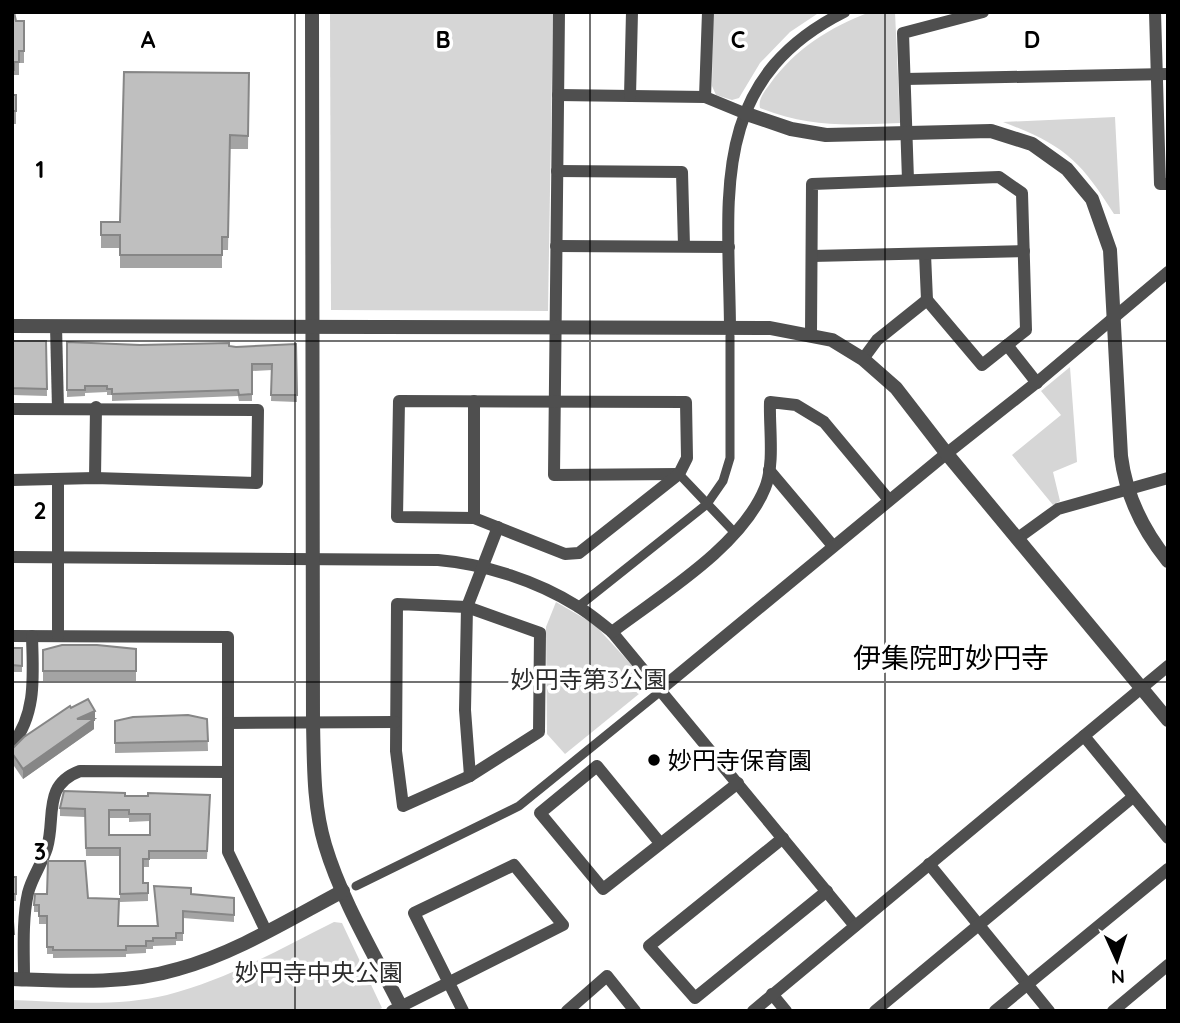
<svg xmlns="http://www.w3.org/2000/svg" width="1180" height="1023" font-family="Quicksand,'Noto Sans JP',sans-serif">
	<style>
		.green { fill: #d6d6d6 }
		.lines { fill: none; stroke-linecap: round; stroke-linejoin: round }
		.pedestrian { stroke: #4f4f4f; stroke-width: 9 }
		.minor { stroke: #4f4f4f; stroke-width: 12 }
		.tertiary { stroke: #4f4f4f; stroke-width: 14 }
		.wall { fill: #a4a4a4; fill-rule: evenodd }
		.shaded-wall { fill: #868686 }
		.building { fill: #bfbfbf; stroke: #868686; stroke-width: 2; fill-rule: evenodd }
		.grid { fill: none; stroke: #000; stroke-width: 2; stroke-opacity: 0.55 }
		.poi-dot { fill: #000; stroke: #fff; stroke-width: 2.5 }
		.labels { text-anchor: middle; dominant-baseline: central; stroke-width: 7; stroke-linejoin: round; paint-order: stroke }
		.park-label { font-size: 24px; fill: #2d2d2d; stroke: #fff }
		.poi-label { font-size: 24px; fill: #000; stroke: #fff; text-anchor: start }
		.quarter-label { font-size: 28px; fill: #000; stroke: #fff }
		.grid-label { font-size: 23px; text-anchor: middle; font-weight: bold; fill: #000; stroke: #fff; stroke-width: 7; stroke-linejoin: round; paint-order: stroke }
	</style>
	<rect width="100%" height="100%" fill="#fff"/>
	<!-- green -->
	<g class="green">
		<polygon points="330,12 553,12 548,311 331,310"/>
		<polygon points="713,12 820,12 790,32 760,63 739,98 732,100 716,95 712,86"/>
		<path d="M870,12H895L900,123C848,125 810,128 760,108C758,99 764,92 770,84C795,49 830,27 870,12Z"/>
		<path d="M1115,117L1120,214H1114C1080,160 1064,145 1003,122Z"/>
		<polygon points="1070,367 1077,462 1053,472 1060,501 1053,505 1012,455 1061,415 1041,391"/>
		<polygon points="556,602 594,624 650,685 565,754 547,734 546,627"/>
		<path d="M334,922L342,923L382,1008L376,1011H12V1000C63,1002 118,1007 167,995C226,980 280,949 334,922Z"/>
	</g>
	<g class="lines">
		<!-- pedestrian -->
		<g class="pedestrian">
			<polyline points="679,474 735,533"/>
			<polyline points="579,606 707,504 723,481 730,458 730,336"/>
			<polyline points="356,886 519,806 662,690"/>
		</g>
		<!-- minor -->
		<g class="minor">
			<polyline points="559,12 554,475 679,474"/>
			<polyline points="1155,12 1160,184 1168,184"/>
			<polyline points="905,79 1168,74"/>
			<polyline points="558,95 705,97 744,113"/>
			<polyline points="630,96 632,12"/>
			<polyline points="705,97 708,12"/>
			<polyline points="557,171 682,172 684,246"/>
			<polyline points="908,180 903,33 983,12"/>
			<polyline points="556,246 729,247"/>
			<polyline points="925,254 927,300"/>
			<polyline points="812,256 1024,251"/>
			<polyline points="56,326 58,409"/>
			<path d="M730,328C729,198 707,81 844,12"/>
			<polyline points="811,334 812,184 999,177 1022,193 1026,330 982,365 927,300 877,340 863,359"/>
			<polyline points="1007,345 1037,383"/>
			<polygon points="399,401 686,402 687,458 679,474 579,553 565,554 474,518 397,517"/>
			<polyline points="12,409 258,410 257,483 95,478 12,480"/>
			<polyline points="769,470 833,546"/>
			<polyline points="95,478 96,407"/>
			<polyline points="474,518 474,401"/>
			<polyline points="1018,538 1058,509 1168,478"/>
			<path d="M12,557L438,560C485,564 537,581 577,606C589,613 601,623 612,632L855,926"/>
			<polygon points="397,604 467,607 540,633 539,732 470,776 403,806 396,751"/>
			<path d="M612,632C662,594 741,547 765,488C775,464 769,427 770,402L796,405L824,422L889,500"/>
			<polyline points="12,636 228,637 228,852 266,931"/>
			<polyline points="58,636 58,481"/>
			<polyline points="661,689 941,458 1041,379 1168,272"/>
			<polyline points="228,723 395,722"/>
			<polyline points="1084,736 1168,838"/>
			<path d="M12,745C37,713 33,675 32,636"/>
			<polyline points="470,776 465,710 467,607 498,527"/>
			<polyline points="783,838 649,946 695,998 827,891"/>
			<polyline points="660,843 597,766 540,813 603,889 738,783"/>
			<polyline points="929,864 1049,1011"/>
			<path d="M24,979C24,952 22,920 28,893C32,877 42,864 47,848C56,817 42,785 80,771L228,772"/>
			<polyline points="772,994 786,1011"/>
			<polyline points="392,1011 563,925 514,865 414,913 463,1011"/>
			<polyline points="567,1011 607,976 635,1011"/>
			<polyline points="753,1011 1168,666"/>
			<polyline points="875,1011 1133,797"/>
			<polyline points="995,1011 1168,869"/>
			<polyline points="1113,1011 1168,965"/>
		</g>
		<!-- tertiary -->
		<g class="tertiary">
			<path d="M312,12L313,722C314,763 313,805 325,845C342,902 376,957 403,1011"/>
			<path d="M744,113L791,129L826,135L991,131L1032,144L1067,169L1092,199L1110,250L1121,456C1126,496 1142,529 1168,561"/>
			<polyline points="12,326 770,328 832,340 863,359 896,388 947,454 1168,720"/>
			<path d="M12,979C67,981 125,985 178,969C236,953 290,919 343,891"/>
		</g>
	</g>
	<!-- wall -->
	<g class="wall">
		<polygon points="12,12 16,21 24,21 24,63 19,63 19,75 14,75 14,83 12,83"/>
		<polygon points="249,73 248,149 230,149 228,250 222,250 222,268 120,268 120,248 101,248 101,222 120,222"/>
		<rect x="12" y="95" width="4" height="29"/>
		<polygon points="12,341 46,341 47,396 12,395"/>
		<polygon points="67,342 140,345 229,346 236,347 296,344 297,402 271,401 272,370 252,371 252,401 239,401 238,396 112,401 112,395 107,395 107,392 85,393 85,396 67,397"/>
		<rect x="12" y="648" width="10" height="24"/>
		<polygon points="136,649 136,681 43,681 43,650"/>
		<polygon points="71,708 95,721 94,721 94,729 23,779 12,763 12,749"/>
		<polygon points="207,719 208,751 115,753 115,721"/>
		<path d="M210,795L207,859H149V867H143V883H148V901L120,902V856H86L85,817L60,816V808L125,796ZM109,818H129V822L150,821V835H109Z"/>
		<rect x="12" y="877" width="4" height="24"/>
		<polygon points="154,886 191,894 234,898 234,922 183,918 183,941 176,941 176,945 153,946 153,949 146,949 146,953 126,954 126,957 53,958 53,954 47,954 47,924 39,924 39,912 34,912 34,905 88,898 118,926 157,926"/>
	</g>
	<!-- shaded-wall -->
	<polygon class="shaded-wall" points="95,711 95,721 94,721 94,729 23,779 23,769 77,719"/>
	<!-- building -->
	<g class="building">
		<polygon points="12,12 14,12 16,21 24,21 24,51 19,51 19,62 14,62 14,70 12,70"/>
		<polygon points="124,72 249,73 248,136 230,135 228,237 222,237 222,255 120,255 120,235 101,235 101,222 120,222"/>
		<rect x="12" y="95" width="4" height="16"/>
		<polygon points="12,341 46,341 47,389 12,388"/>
		<polygon points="67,342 140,345 229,343 229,346 236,347 296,344 297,395 271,395 272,364 252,364 252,394 239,395 238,390 112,394 112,389 107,389 107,386 85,386 85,390 67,390"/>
		<polygon points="62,645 97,645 136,649 136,671 43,671 43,650"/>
		<polygon points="12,648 22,648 22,666 12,665"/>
		<polygon points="88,699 95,711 77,719 94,719 23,769 12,753 12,749 24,737 70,706 71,708"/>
		<polygon points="188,715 207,719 208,741 115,743 115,721 133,717"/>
		<path d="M64,791L125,793V796H148V793L210,795L207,851H149V859H143V883H148V893L120,894V848H86L85,809L60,808ZM109,810H129V814H150V835H109Z"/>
		<polygon points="48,861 85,861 88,898 119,899 118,926 158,926 154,886 191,888 191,894 234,898 234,915 183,911 183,933 176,933 176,938 153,938 153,941 146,941 146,946 126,946 126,950 53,950 53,947 47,947 47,916 39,916 39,905 34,905 35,894 47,894"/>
		<rect x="12" y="877" width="4" height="17"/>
		<polygon points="12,909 14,934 12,934"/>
	</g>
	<!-- grid -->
	<path class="grid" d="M295,12V1011M590,12V1011M885,12V1011M12,341H1168M12,682H1168"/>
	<!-- markers -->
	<circle class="poi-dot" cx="654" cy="760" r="7"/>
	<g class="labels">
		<!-- park labels -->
		<g class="park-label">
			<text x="589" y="679">妙円寺第3公園</text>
			<text x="319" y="972">妙円寺中央公園</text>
		</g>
		<!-- poi labels -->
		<g class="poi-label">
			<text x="668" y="760">妙円寺保育園</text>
		</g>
		<!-- quarter labels -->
		<g class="quarter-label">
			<text x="951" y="657">伊集院町妙円寺</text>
		</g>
	</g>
	<g class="grid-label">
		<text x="148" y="48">A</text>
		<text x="443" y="48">B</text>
		<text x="738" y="48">C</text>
		<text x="1032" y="48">D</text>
		<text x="40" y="178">1</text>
		<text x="40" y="519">2</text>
		<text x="40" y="860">3</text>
	</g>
	<!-- border -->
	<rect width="1180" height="1023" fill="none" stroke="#000000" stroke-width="28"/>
	<!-- north arrow -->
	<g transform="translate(1117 960) rotate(177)" stroke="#ffffff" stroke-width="5" paint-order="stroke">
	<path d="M0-5L12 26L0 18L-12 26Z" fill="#000000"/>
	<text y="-10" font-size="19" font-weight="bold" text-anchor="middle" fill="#000000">N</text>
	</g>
</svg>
